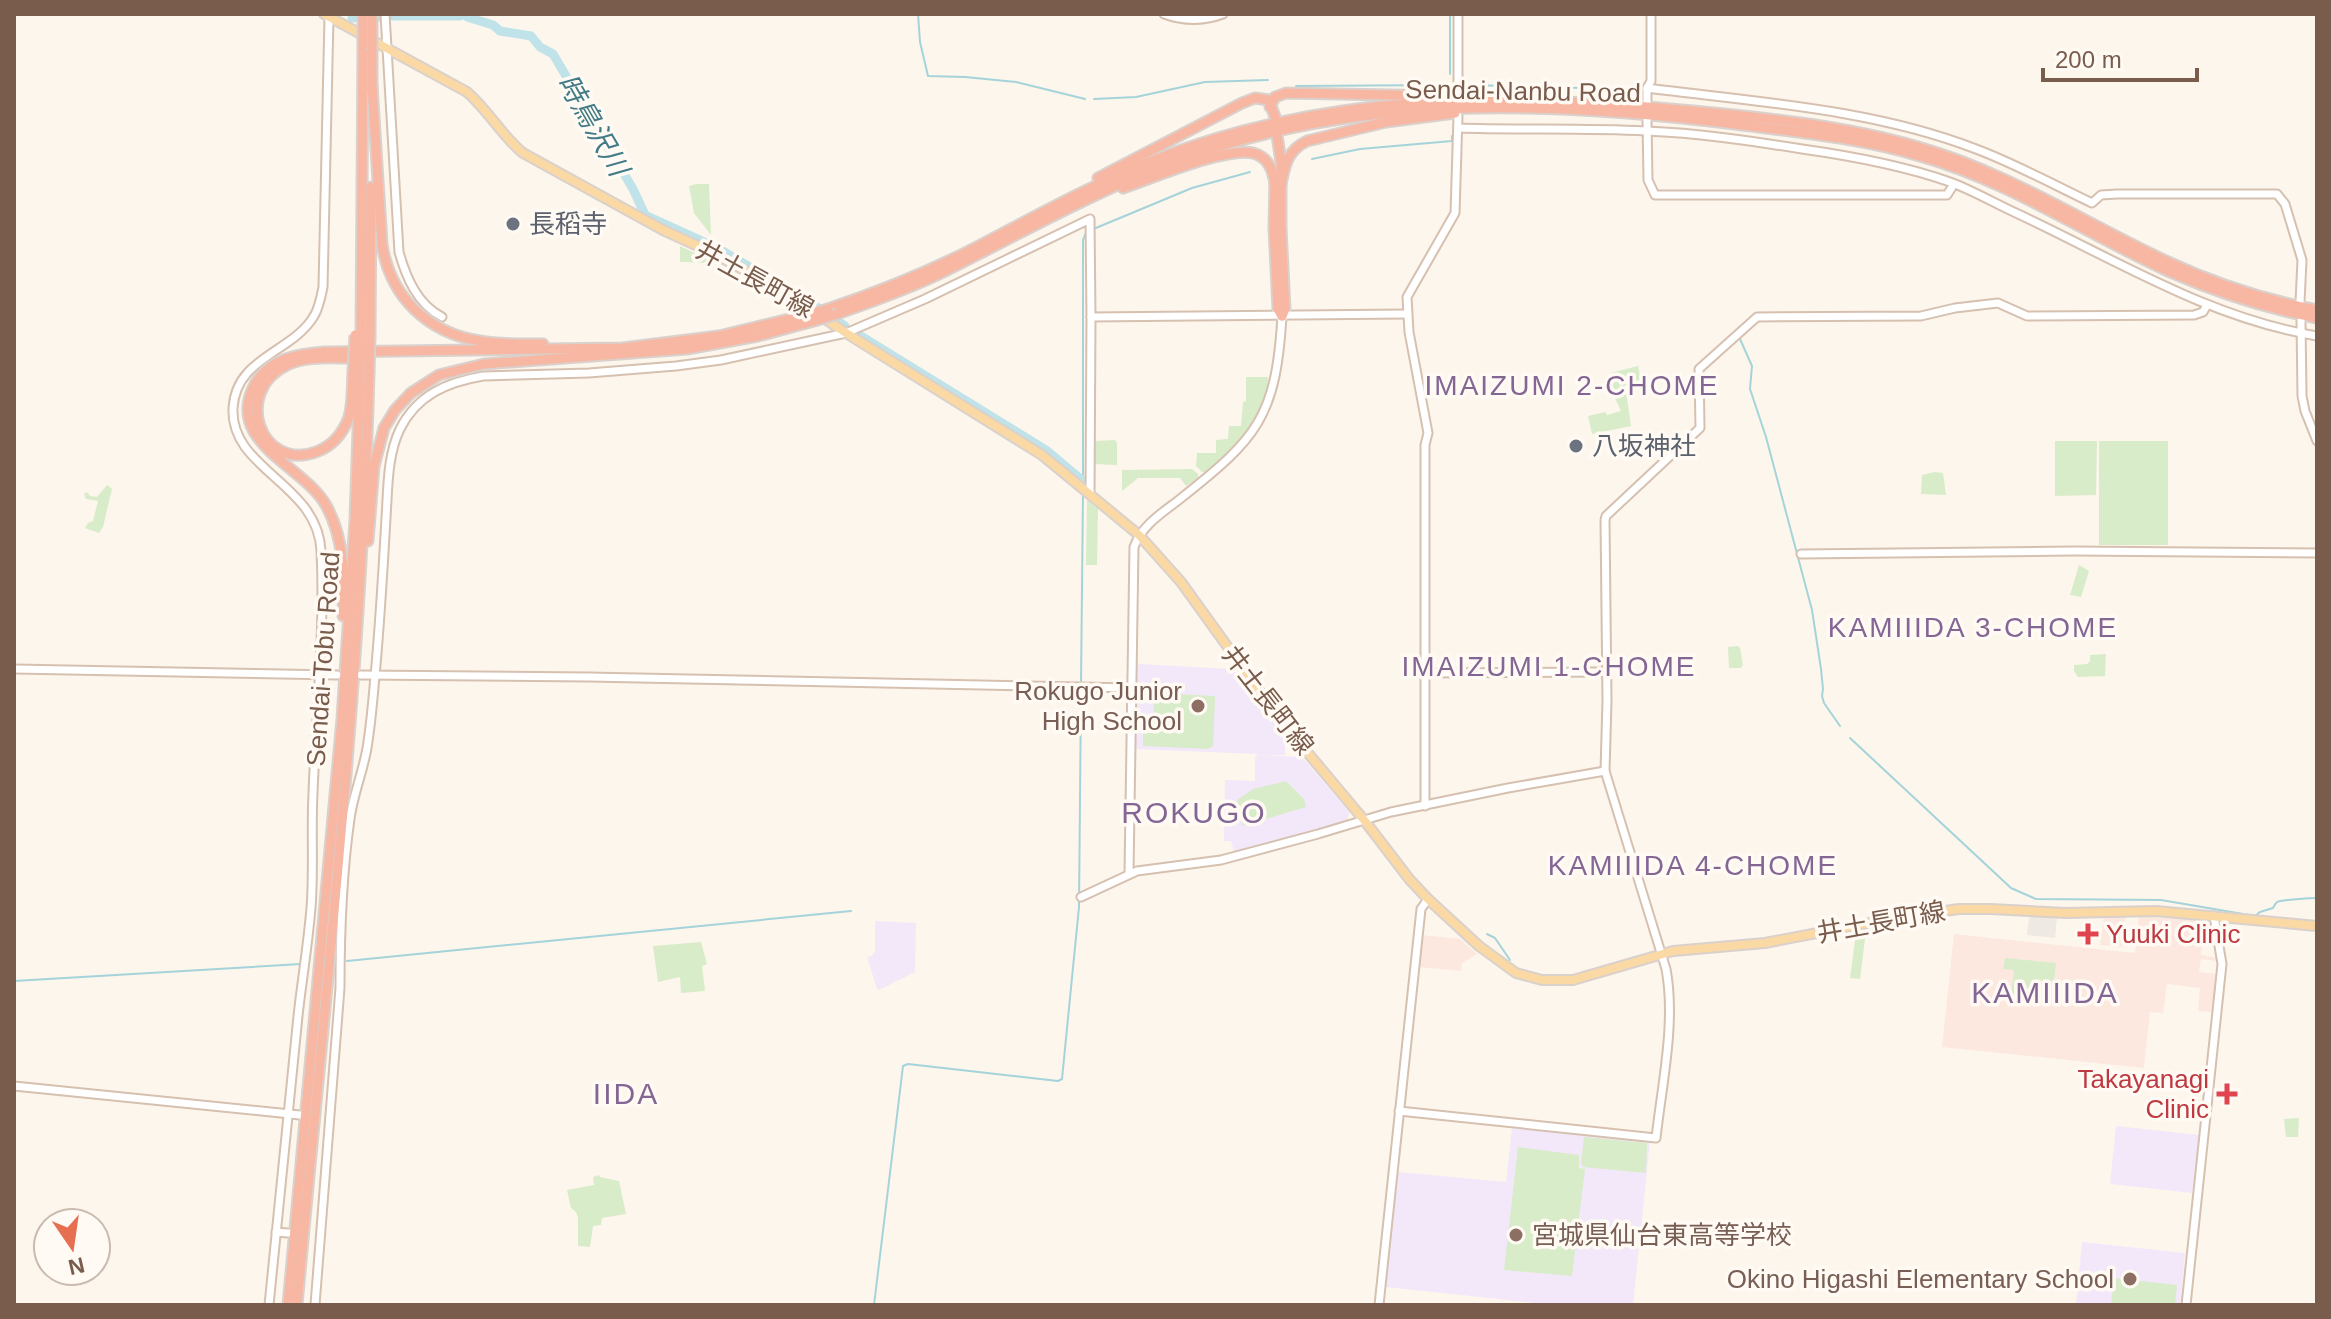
<svg xmlns="http://www.w3.org/2000/svg" width="2331" height="1319" font-family="Arial,'Noto Sans JP',sans-serif">
	<style>
		.commercial { fill: #fde8e0 }
		.industrial { fill: #efe9e4 }
		.education { fill: #f3e8fa }
		.green { fill: #d8ecc9 }
		.lines { fill: none; stroke-linecap: round; stroke-linejoin: round }
		.stream { stroke: #a5d3da; stroke-width: 2 }
		.river { stroke: #bfe3e8; stroke-width: 9 }
		.secondary-casing { stroke: #d6c0b0; stroke-width: 11 }
		.primary-casing { stroke: #dad1cd; stroke-width: 12 }
		.highway-casing { stroke: #dad1cd; stroke-width: 13 }
		.secondary { stroke: #fff; stroke-width: 7 }
		.primary { stroke: #fbd9a5; stroke-width: 8 }
		.highway { stroke: #f7b7a3; stroke-width: 9 }
		.highway-bridge-casing { stroke: #dad1cd; stroke-width: 13; stroke-linecap: butt }
		.highway-bridge { stroke: #f7b7a3; stroke-width: 9 }
		.worship-dot { fill: #6b7280; stroke: #fffaf3; stroke-width: 3 }
		.education-dot { fill: #8d6e63; stroke: #fffaf3; stroke-width: 3 }
		.health-dot { fill: #e0444e; stroke: #fffaf3; stroke-width: 3 }
		.labels { text-anchor: middle; dominant-baseline: central; stroke-width: 7; stroke-linejoin: round; paint-order: stroke }
		.street-label { font-size: 26px; fill: #7a5c4d; stroke: #fffaf3 }
		.worship-label { font-size: 26px; fill: #5b616d; stroke: #fffaf3; text-anchor: start }
		.education-label { font-size: 26px; fill: #785e54; stroke: #fffaf3; text-anchor: end }
		.health-label { font-size: 26px; fill: #be3a42; stroke: #fffaf3; text-anchor: start }
		.water-label { font-size: 28px; font-style: italic; fill: #437c86; stroke: #fffaf3 }
		.neighbourhood-label { font-size: 28px; letter-spacing: 2px; fill: #846695; stroke: #fffaf3 }
		.quarter-label { font-size: 30px; letter-spacing: 2px; fill: #846695; stroke: #fffaf3 }
	</style>
	<rect width="100%" height="100%" fill="#fdf6ec"/>
	<!-- commercial -->
	<g class="commercial">
		<polygon points="2125,916 2122,947 2100,945 2104,917"/>
		<polygon points="2139,916 2204,921 2201,955 2218,958 2218,961 2201,959 2199,972 2216,974 2212,1012 2198,1011 2200,988 2167,984 2163,1013 2150,1012 2144,1068 1942,1047 1954,934 2135,953"/>
		<polygon points="1422,935 1460,939 1477,954 1462,963 1461,971 1419,967"/>
	</g>
	<!-- industrial -->
	<polygon class="industrial" points="2029,916 2057,918 2055,938 2027,935"/>
	<!-- education -->
	<g class="education">
		<polygon points="1139,664 1231,669 1234,671 1285,738 1285,755 1259,755 1302,757 1349,812 1347,823 1235,855 1231,841 1224,841 1225,780 1255,781 1255,758 1258,754 1134,749 1135,665"/>
		<polygon points="875,921 916,923 915,972 879,990 877,989 867,957 872,956 875,951"/>
		<polygon points="2116,1126 2199,1135 2192,1193 2110,1184"/>
		<polygon points="1512,1128 1650,1142 1633,1305 1554,1305 1386,1287 1397,1172 1506,1182"/>
		<polygon points="2082,1242 2185,1253 2180,1305 2076,1305"/>
	</g>
	<!-- green -->
	<g class="green">
		<polygon points="696,184 709,184 711,235 694,213 689,186"/>
		<polygon points="680,246 716,263 680,262"/>
		<polygon points="1638,366 1641,381 1625,385 1631,426 1592,434 1588,416 1605,412 1607,415 1621,411 1607,381 1612,379 1610,373"/>
		<path d="M1246,377H1268C1267,417 1234,448 1206,472H1202L1196,466L1197,453H1216V440L1228,439L1229,426H1241L1243,402L1246,401Z"/>
		<polygon points="1115,440 1117,443 1117,465 1094,464 1095,441"/>
		<polygon points="2055,441 2097,441 2096,495 2055,496"/>
		<rect x="2099" y="441" width="69" height="104"/>
		<polygon points="1192,469 1198,474 1198,478 1186,486 1180,478 1138,478 1122,491 1122,470"/>
		<polygon points="1934,472 1943,473 1946,495 1921,494 1922,475"/>
		<polygon points="107,485 112,489 103,527 99,533 85,528 88,523 93,521 98,501 86,499 84,494 87,492 90,496 97,497"/>
		<polygon points="1087,500 1098,509 1097,565 1086,565"/>
		<polygon points="2079,565 2089,571 2081,597 2070,595"/>
		<polygon points="1738,646 1740,648 1743,665 1741,668 1729,668 1728,647"/>
		<polygon points="2106,654 2105,676 2078,677 2074,671 2074,665 2087,664 2090,661 2090,655"/>
		<polygon points="1158,693 1215,696 1213,746 1208,749 1143,746 1143,733 1153,733 1154,697"/>
		<polygon points="1286,781 1304,799 1306,807 1243,826 1237,800 1253,789"/>
		<polygon points="1866,931 1860,979 1850,978 1856,933"/>
		<polygon points="701,942 707,964 702,966 705,991 681,993 680,977 658,982 653,946"/>
		<polygon points="2005,958 2056,963 2052,1000 2049,1003 2011,995 2014,970 2003,969"/>
		<polygon points="2299,1118 2298,1137 2286,1137 2284,1119"/>
		<polygon points="1584,1137 1647,1143 1646,1173 1583,1167 1581,1163"/>
		<polygon points="1518,1147 1579,1155 1579,1168 1585,1169 1572,1276 1504,1270"/>
		<polygon points="599,1175 600,1177 619,1181 626,1214 602,1218 601,1225 593,1226 590,1247 578,1246 578,1218 576,1212 571,1208 567,1190 594,1185 593,1177"/>
		<polygon points="2114,1278 2177,1285 2175,1305 2111,1305"/>
	</g>
	<g class="lines">
		<!-- stream -->
		<g class="stream">
			<polyline points="918,14 920,42 928,76 965,77 1016,82 1085,99"/>
			<polyline points="1450,74 1450,14"/>
			<polyline points="1469,85 1620,89 1640,93"/>
			<polyline points="1296,86 1445,85"/>
			<polyline points="1094,99 1136,97 1205,82 1268,80"/>
			<polyline points="1312,159 1360,149 1452,141 1452,136"/>
			<polyline points="1091,230 1192,188 1250,172"/>
			<polyline points="1740,339 1752,366 1750,389 1766,437 1812,610 1821,669 1823,689 1822,696 1824,703 1840,726"/>
			<polyline points="1083,485 1083,240 1086,233"/>
			<polyline points="1081,685 1083,492"/>
			<path d="M1850,738L2011,888L2036,899L2161,900L2255,916L2260,912L2273,908C2274,906 2275,904 2277,902C2280,900 2311,898 2317,898"/>
			<polyline points="1487,934 1495,938 1510,960"/>
			<polyline points="347,961 851,911"/>
			<polyline points="14,981 301,964"/>
			<polyline points="874,1305 903,1066 908,1064 1058,1081 1062,1079 1079,907 1081,692"/>
		</g>
		<!-- river -->
		<g class="river">
			<polyline points="336,14 337,15"/>
			<polyline points="393,16 460,16"/>
			<polyline points="467,17 493,25 500,31 531,36 540,47 553,54 633,189 645,215 711,245"/>
			<polyline points="352,18 381,17"/>
			<polyline points="719,249 798,295"/>
			<polyline points="811,303 845,326"/>
			<polyline points="861,336 1046,450 1083,481"/>
		</g>
		<defs>
			<g id="secondary">
				<path d="M385,14L399,252C406,277 417,304 442,317"/>
				<path d="M1164,14C1183,21 1204,21 1223,14"/>
				<polyline points="1458,14 1458,92"/>
				<path d="M1647,88C1757,102 1873,109 1976,149C2016,164 2054,185 2092,203L2101,195L2117,194H2277L2285,204L2302,260L2300,302"/>
				<polyline points="1647,102 1647,88 1651,81 1651,14"/>
				<polyline points="1647,120 1648,180 1655,195 1947,195 1954,184"/>
				<path d="M1458,128C1521,130 1584,128 1646,131C1698,133 1751,141 1802,149C1852,156 1902,165 1950,182C1972,190 1994,203 2016,213C2115,259 2208,318 2317,336"/>
				<polyline points="2301,321 2302,396 2305,411 2317,441"/>
				<polyline points="1090,494 1091,317 1407,314"/>
				<polyline points="1801,554 2074,551 2317,553"/>
				<polyline points="14,669 337,675"/>
				<polyline points="1425,673 1605,672"/>
				<polyline points="361,675 589,677 1132,688"/>
				<polyline points="1425,806 1425,445 1428,433 1409,332 1407,297 1455,213 1458,116"/>
				<path d="M1129,873L1134,547C1142,525 1162,513 1180,499C1257,438 1276,418 1282,316"/>
				<polyline points="1081,897 1137,871 1221,860 1318,834 1391,812 1508,788 1605,771"/>
				<polyline points="14,1086 300,1115"/>
				<path d="M1399,1111L1656,1138C1662,1084 1676,1022 1666,969L1605,771L1607,701L1605,520L1606,516L1700,428L1699,369L1757,317L1921,316L1955,308L1998,303L2027,316L2194,315L2203,312L2207,305"/>
				<polyline points="276,1232 288,1233"/>
				<path d="M269,1305C279,1209 288,1112 298,1016C302,980 308,944 311,908C314,870 311,831 313,793C316,713 325,632 321,551C318,483 230,470 233,408C236,357 292,353 314,316C319,308 321,297 323,287L329,17"/>
				<path d="M315,1305L340,988C340,931 342,875 350,819C353,795 363,772 367,748C371,724 373,699 375,676C380,623 383,571 386,518C388,489 387,456 400,429C417,395 447,382 483,376L589,373L676,366L721,360L846,333L925,299L1090,219L1091,317"/>
				<polyline points="1379,1305 1421,909 1428,899"/>
				<polyline points="2186,1305 2222,964 2214,916"/>
			</g>
			<path id="primary" d="M324,14L467,92C488,110 501,135 523,153L663,230L713,253L788,294L846,333L1042,455L1139,535L1181,582L1281,721L1364,820L1410,880L1428,899L1479,946L1516,973L1542,980H1573L1673,951L1765,943L1895,918L1959,909H1991L2066,913L2156,911L2317,926"/>
			<g id="highway">
				<path d="M372,86L382,244C390,297 428,333 480,341C501,345 522,344 543,344"/>
				<polyline points="372,92 372,50"/>
				<polyline points="1270,107 1275,97 1286,93 1443,96"/>
				<polyline points="1277,135 1281,162 1281,228 1285,309 1282,316"/>
				<polyline points="1098,178 1242,103 1255,98 1269,100 1275,117"/>
				<polyline points="1275,180 1274,228 1278,309 1282,316"/>
				<path d="M1281,184C1285,164 1288,150 1307,141L1386,122L1455,113"/>
				<path d="M1123,188C1150,179 1231,144 1256,154C1269,159 1273,171 1275,184"/>
				<path d="M828,309C878,292 926,273 973,249C1034,217 1093,184 1157,159C1331,91 1510,93 1693,111C1768,118 1845,126 1918,147C2007,172 2084,223 2168,262C2215,284 2265,300 2317,310"/>
				<path d="M837,314C871,302 906,290 939,274C1018,235 1096,190 1179,160C1357,94 1550,101 1735,124C1797,132 1860,138 1920,156C2009,181 2085,233 2168,271C2216,292 2265,308 2317,318"/>
				<polyline points="361,336 363,46"/>
				<polyline points="370,336 371,187"/>
				<path d="M348,358C328,358 305,356 287,365C232,391 260,472 316,452C333,446 343,433 349,417C353,403 352,388 353,373"/>
				<polyline points="368,541 374,466 384,428 395,410 411,393 439,375 484,364 687,349 758,336 814,321"/>
				<path d="M343,616C344,578 345,541 327,507C306,466 223,443 255,384C270,358 298,354 325,352L623,348L719,336L806,315"/>
				<polyline points="288,1305 342,719 355,520 360,372"/>
				<path d="M297,1305C325,995 361,685 369,373"/>
			</g>
		</defs>
		<!-- secondary casing -->
		<use href="#secondary" class="secondary-casing"/>
		<!-- primary casing -->
		<use href="#primary" class="primary-casing"/>
		<!-- highway casing -->
		<use href="#highway" class="highway-casing"/>
		<!-- secondary -->
		<use href="#secondary" class="secondary"/>
		<!-- primary -->
		<use href="#primary" class="primary"/>
		<!-- highway -->
		<use href="#highway" class="highway"/>
		<defs>
			<g id="highway-bridge">
				<polyline points="363,46 363,15"/>
				<polyline points="372,50 372,15"/>
				<polyline points="806,315 828,309"/>
				<polyline points="814,321 837,314"/>
				<polyline points="360,372 361,336"/>
				<polyline points="353,373 355,335"/>
				<polyline points="369,373 370,336"/>
			</g>
		</defs>
		<!-- highway-bridge casing -->
		<use href="#highway-bridge" class="highway-bridge-casing"/>
		<!-- highway-bridge -->
		<use href="#highway-bridge" class="highway-bridge"/>
	</g>
	<!-- markers -->
	<g class="worship-dot">
		<circle cx="513" cy="224" r="8"/>
		<circle cx="1576" cy="446" r="8"/>
	</g>
	<g class="education-dot">
		<circle cx="1198" cy="706" r="8"/>
		<circle cx="1516" cy="1235" r="8"/>
		<circle cx="2130" cy="1279" r="8"/>
	</g>
	<g class="health-dot">
		<path d="M2084 922h8v8h8v8h-8v8h-8v-8h-8v-8h8z"/>
		<path d="M2223 1082h8v8h8v8h-8v8h-8v-8h-8v-8h8z"/>
	</g>
	<g class="labels">
		<!-- street labels -->
		<g class="street-label">
			<text transform="translate(1523 91) rotate(1)">Sendai-Nanbu Road</text>
			<text transform="translate(755 279) rotate(29)">井土長町線</text>
			<text transform="translate(323 659) rotate(-86)">Sendai-Tobu Road</text>
			<text transform="translate(1268 700) rotate(52)">井土長町線</text>
			<text transform="translate(1881 922) rotate(-10)">井土長町線</text>
		</g>
		<!-- worship labels -->
		<g class="worship-label">
			<text x="529" y="224">長稻寺</text>
			<text x="1592" y="446">八坂神社</text>
		</g>
		<!-- education labels -->
		<g class="education-label">
			<text x="1182" y="691">Rokugo Junior<tspan x="1182" dy="30">High School</tspan></text>
			<text x="1532" y="1235" text-anchor="start">宮城県仙台東高等学校</text>
			<text x="2114" y="1279">Okino Higashi Elementary School</text>
		</g>
		<!-- health labels -->
		<g class="health-label">
			<text x="2106" y="934">Yuuki Clinic</text>
			<text x="2209" y="1079" text-anchor="end">Takayanagi<tspan x="2209" dy="30">Clinic</tspan></text>
		</g>
		<!-- water labels -->
		<g class="water-label">
			<text transform="translate(593 125) rotate(60)">時鳥沢川</text>
		</g>
		<!-- neighbourhood labels -->
		<g class="neighbourhood-label">
			<text x="1572" y="385">IMAIZUMI 2-CHOME</text>
			<text x="1973" y="627">KAMIIIDA 3-CHOME</text>
			<text x="1549" y="666">IMAIZUMI 1-CHOME</text>
			<text x="1693" y="865">KAMIIIDA 4-CHOME</text>
		</g>
		<!-- quarter labels -->
		<g class="quarter-label">
			<text x="1194" y="812">ROKUGO</text>
			<text x="2045" y="992">KAMIIIDA</text>
			<text x="626" y="1093">IIDA</text>
		</g>
	</g>
	<!-- border -->
	<rect width="2331" height="1319" fill="none" stroke="#7a5c4d" stroke-width="32"/>
	<!-- north arrow -->
	<g transform="translate(72 1247) rotate(167)"><circle r="38" fill="#fffaf3" stroke="#cabbb1" stroke-width="2"/>
	<path d="M0-6L14 30L0 20L-14 30Z" fill="#e76f51"/>
	<text y="-12" font-size="22" font-weight="bold" text-anchor="middle" fill="#7a5c4d">N</text>
	</g>
	<!-- scale -->
	<path d="M2043 68v12h154v-12" fill="none" stroke="#7a5c4d" stroke-width="4"/>
	<text x="2055" y="68" font-size="24" fill="#7a5c4d" stroke="#fffaf3" stroke-width="6" paint-order="stroke">200 m</text>
</svg>
